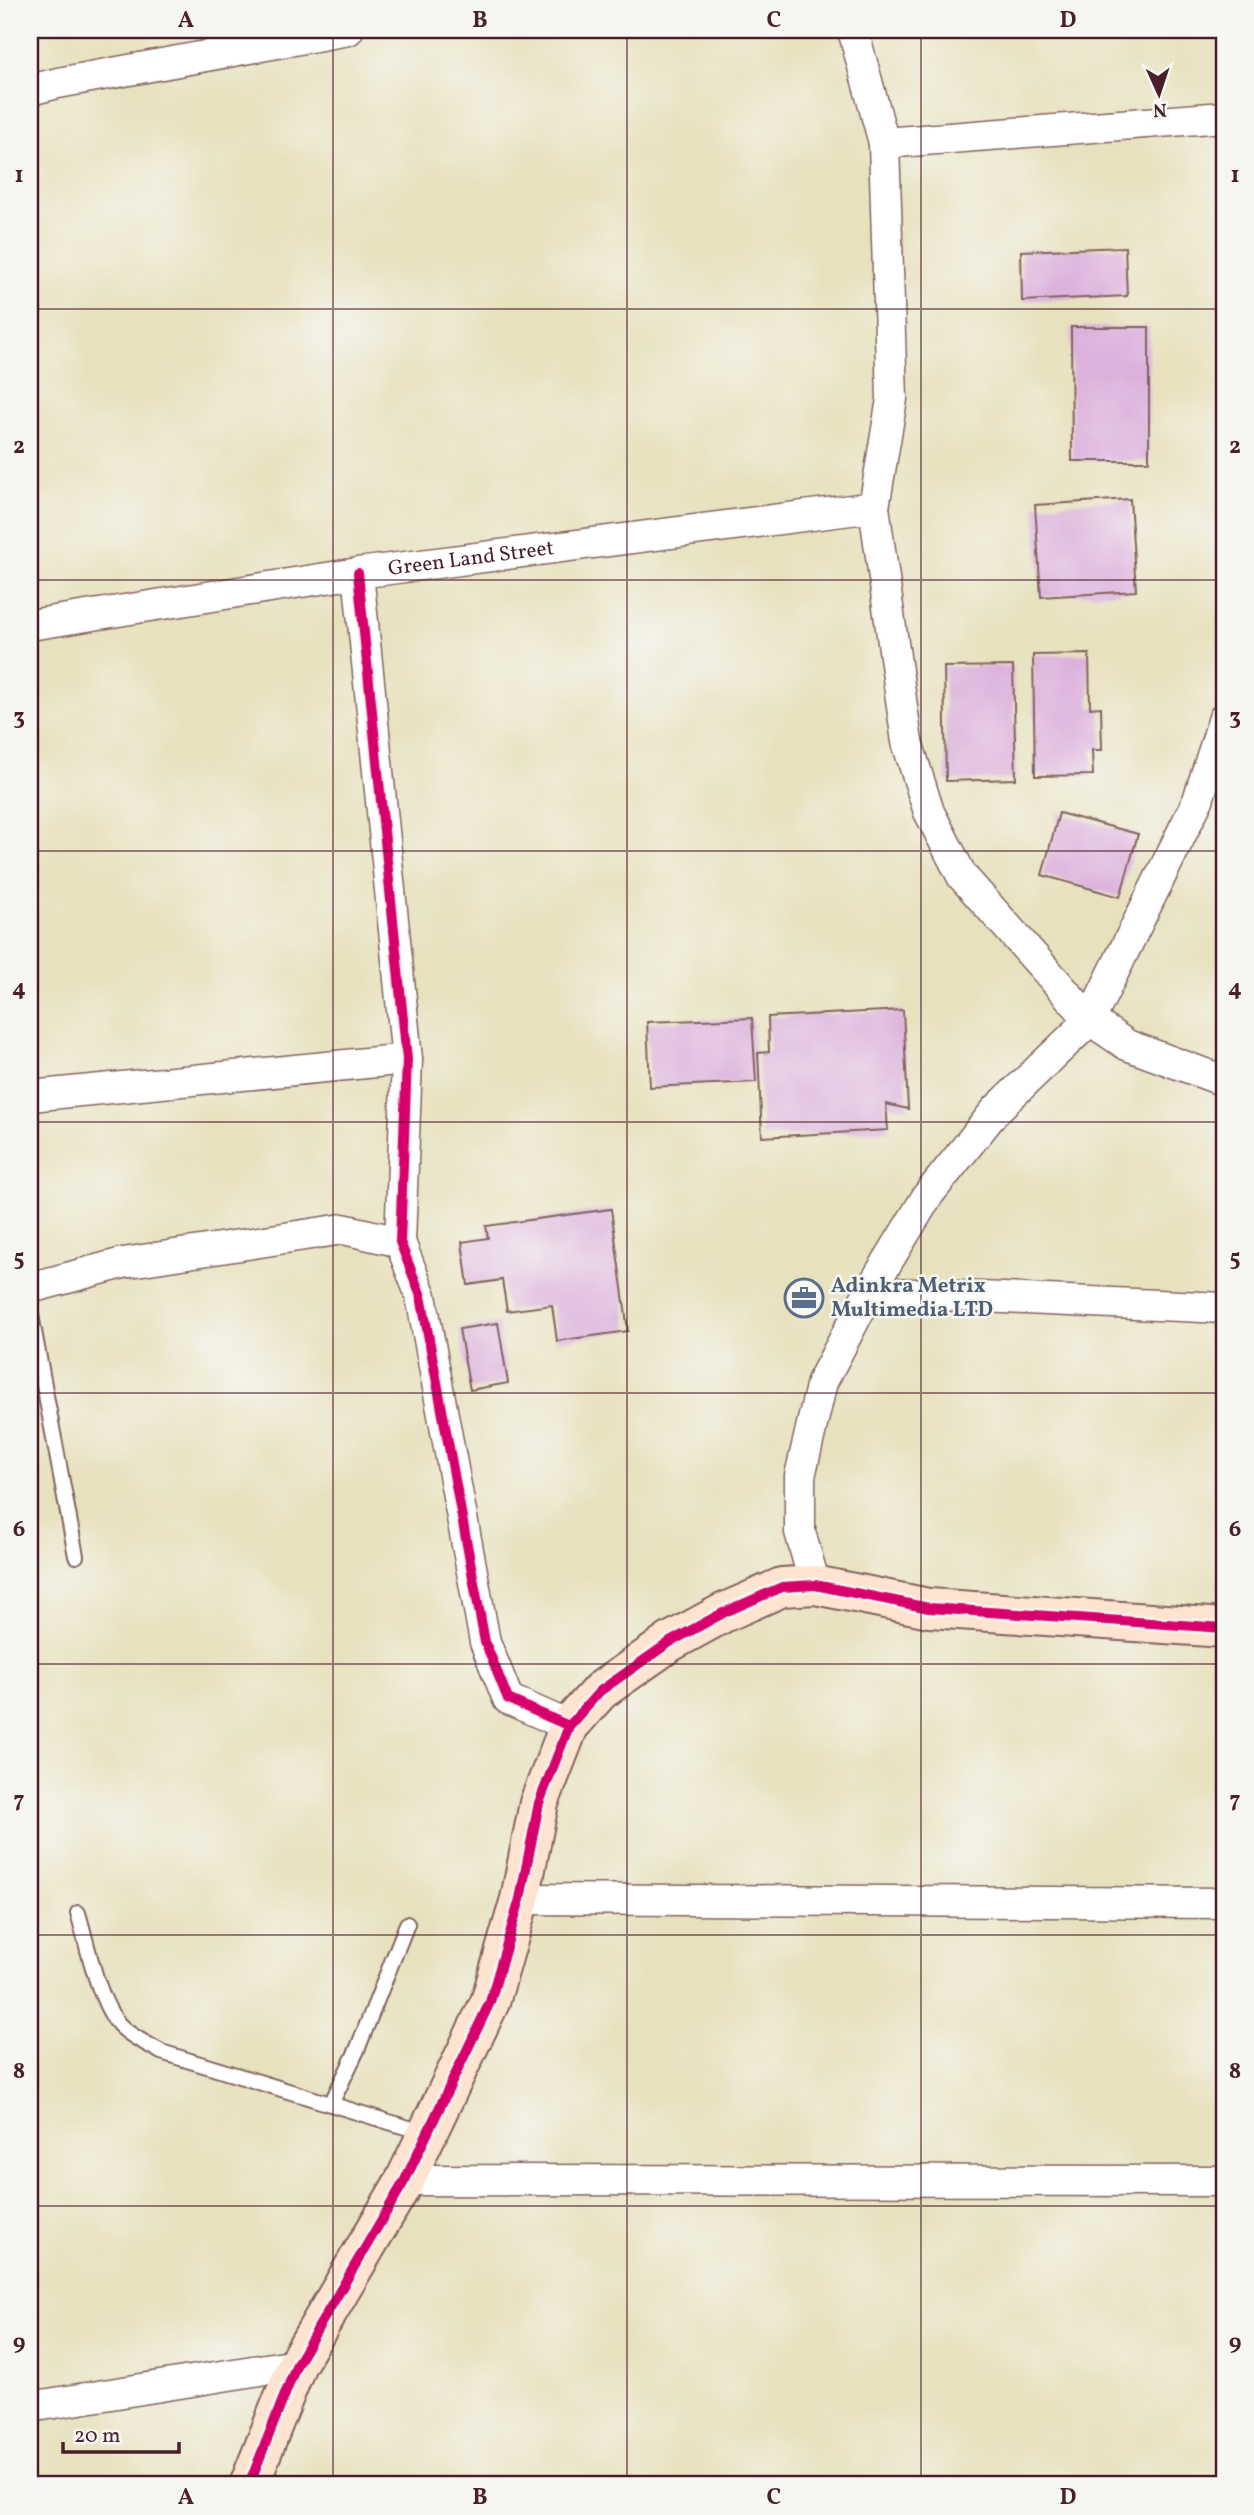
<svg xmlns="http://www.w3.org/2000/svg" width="1254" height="2515" font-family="Vollkorn,serif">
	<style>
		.building { fill: #dcb1dc }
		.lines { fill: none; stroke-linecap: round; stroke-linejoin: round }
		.lane-casing { stroke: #81635e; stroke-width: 18 }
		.street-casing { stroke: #81635e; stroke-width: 33 }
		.secondary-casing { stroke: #81635e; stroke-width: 42 }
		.lane { stroke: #fff; stroke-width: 14 }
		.street { stroke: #fff; stroke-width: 30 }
		.secondary { stroke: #fde4d0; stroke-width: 38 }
		.cycleway-casing { stroke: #f6f6f2; stroke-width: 15 }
		.cycleway { stroke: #d6006c; stroke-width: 10 }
		.grid { fill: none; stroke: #4a1f2b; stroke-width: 2; stroke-opacity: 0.55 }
		.labels { text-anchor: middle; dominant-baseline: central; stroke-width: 5; stroke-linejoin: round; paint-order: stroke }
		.street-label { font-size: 21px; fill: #4a1f2b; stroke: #f6f6f2 }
		.service-label { font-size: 21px; font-weight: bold; fill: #4e5e75; stroke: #f6f6f2; text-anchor: start }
		.neatline { fill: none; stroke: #4a1f2b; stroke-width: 2.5 }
		.grid-label { font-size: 23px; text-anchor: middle; font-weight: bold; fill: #4a1f2b }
	</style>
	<rect width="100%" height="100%" fill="#f6f6f2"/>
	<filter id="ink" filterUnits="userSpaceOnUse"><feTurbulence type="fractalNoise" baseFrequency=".0143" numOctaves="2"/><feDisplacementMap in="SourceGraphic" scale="14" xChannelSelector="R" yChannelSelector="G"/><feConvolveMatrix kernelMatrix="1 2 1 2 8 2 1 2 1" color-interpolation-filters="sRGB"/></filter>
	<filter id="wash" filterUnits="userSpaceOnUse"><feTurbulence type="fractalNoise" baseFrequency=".00686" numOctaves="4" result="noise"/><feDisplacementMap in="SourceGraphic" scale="28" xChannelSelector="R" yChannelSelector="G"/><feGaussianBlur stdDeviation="1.57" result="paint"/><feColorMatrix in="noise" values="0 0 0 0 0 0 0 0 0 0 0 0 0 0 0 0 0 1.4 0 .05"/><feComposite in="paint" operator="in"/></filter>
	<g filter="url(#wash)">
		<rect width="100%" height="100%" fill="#e8e1be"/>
		<g id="blocks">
			<!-- building -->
			<g class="building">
				<polygon points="1125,247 1127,296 1022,301 1021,251"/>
				<polygon points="1071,327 1149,327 1149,461 1072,461"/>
				<polygon points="1130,499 1136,591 1041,597 1035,505"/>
				<polygon points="1089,654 1090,708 1101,707 1102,750 1092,750 1093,775 1035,776 1033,655"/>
				<polygon points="1013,666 1016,779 946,781 944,667"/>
				<polygon points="1059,813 1138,834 1120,897 1042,875"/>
				<polygon points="903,1010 908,1109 886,1104 888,1130 762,1137 758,1053 769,1052 768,1017"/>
				<polygon points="752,1018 756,1082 650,1087 647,1022"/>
				<polygon points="611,1209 628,1331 557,1341 552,1305 507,1311 502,1280 468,1285 462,1242 488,1238 486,1226"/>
				<polygon points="498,1323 508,1383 470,1390 459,1329"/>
			</g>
		</g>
	</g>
	<g filter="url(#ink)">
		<use href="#blocks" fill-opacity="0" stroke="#81635e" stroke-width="2"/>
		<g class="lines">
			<defs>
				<g id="lane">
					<polyline points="30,1310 76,1556"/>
					<path d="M78,1913C87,1943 97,1996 116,2021C127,2035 146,2043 161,2052L425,2133"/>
					<polyline points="331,2104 357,2050 407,1924"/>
				</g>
				<g id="street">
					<polyline points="853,30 884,143 892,399 874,507 907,742 929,812 962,876 1090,1020 1127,1045 1224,1081"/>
					<polyline points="30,90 58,83 348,30"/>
					<polyline points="884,143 1224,117"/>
					<polyline points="358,573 407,1059 400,1242 421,1296 485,1642 508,1699 569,1726"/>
					<path id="s1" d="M30,625L358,573L874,507"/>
					<polyline points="30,1096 407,1059"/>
					<polyline points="30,1288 123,1263 343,1229 400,1242"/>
					<polyline points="869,1292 1224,1308"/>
					<polyline points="815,1585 800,1532 800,1476 822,1382 869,1292 928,1195 996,1110 1090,1020 1198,800 1224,718"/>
					<polyline points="520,1899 1224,1903"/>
					<polyline points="405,2180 1224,2181"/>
					<polyline points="30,2407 297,2364"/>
				</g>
				<polyline id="secondary" points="249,2485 297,2364 405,2180 490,2002 520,1899 539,1803 569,1726 600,1691 670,1642 723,1613 782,1587 815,1585 929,1608 1224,1628"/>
			</defs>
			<!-- lane casing -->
			<use href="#lane" class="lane-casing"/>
			<!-- street casing -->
			<use href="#street" class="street-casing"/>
			<!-- secondary casing -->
			<use href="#secondary" class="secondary-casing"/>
			<!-- lane -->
			<use href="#lane" class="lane"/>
			<!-- street -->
			<use href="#street" class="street"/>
			<!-- secondary -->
			<use href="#secondary" class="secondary"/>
			<defs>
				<g id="cycleway">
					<polyline points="358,573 407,1059 400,1242 421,1296 485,1642 508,1699 569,1726"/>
					<polyline points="249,2485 297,2364 405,2180 490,2002 520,1899 539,1803 569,1726 600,1691 670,1642 723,1613 782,1587 815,1585 929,1608 1224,1628"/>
				</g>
			</defs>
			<!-- cycleway casing -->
			<use href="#cycleway" class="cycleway-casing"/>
			<!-- cycleway -->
			<use href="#cycleway" class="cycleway"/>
		</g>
	</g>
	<!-- grid -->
	<path class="grid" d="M333,30V2485M627,30V2485M921,30V2485M30,309H1224M30,580H1224M30,851H1224M30,1122H1224M30,1393H1224M30,1664H1224M30,1935H1224M30,2206H1224"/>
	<!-- icons -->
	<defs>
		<symbol id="office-ring" viewBox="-11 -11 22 22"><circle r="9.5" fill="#f6f6f2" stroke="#5c6f8a" stroke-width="1.5"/><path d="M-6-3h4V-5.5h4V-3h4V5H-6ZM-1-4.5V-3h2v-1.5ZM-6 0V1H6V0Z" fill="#5c6f8a"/></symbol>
	</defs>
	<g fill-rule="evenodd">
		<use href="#office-ring" x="782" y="1276" width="44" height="44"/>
	</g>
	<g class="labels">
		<!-- street labels -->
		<g class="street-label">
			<text stroke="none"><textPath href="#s1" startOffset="446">Green Land Street</textPath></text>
		</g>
		<!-- service labels -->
		<g class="service-label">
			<text x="831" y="1286">Adinkra Metrix<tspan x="831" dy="24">Multimedia LTD</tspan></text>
		</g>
	</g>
	<!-- margin -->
	<rect width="1254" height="2515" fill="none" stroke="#f6f6f2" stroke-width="77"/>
	<!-- north arrow -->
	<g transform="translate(1159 94) rotate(177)" stroke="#f6f6f2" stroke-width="5" paint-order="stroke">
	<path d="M0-5L12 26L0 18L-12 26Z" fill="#4a1f2b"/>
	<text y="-10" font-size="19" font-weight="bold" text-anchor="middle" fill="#4a1f2b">N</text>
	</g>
	<!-- scale -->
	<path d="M63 2442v10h116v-10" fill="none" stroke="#4a1f2b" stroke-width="3.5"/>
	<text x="74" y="2442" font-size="21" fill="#4a1f2b" stroke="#f6f6f2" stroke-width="5" paint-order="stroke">20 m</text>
	<rect x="38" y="38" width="1178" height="2438" class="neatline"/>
	<g class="grid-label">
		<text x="186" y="27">A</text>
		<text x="480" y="27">B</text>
		<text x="774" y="27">C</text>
		<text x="1068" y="27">D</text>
		<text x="19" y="182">1</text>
		<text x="1235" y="182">1</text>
		<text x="19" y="453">2</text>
		<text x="1235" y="453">2</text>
		<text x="19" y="724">3</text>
		<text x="1235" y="724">3</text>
		<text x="19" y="995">4</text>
		<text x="1235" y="995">4</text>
		<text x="19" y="1265">5</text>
		<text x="1235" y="1265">5</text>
		<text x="19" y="1536">6</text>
		<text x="1235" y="1536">6</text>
		<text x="19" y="1807">7</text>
		<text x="1235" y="1807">7</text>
		<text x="19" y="2078">8</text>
		<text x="1235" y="2078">8</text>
		<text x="19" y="2349">9</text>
		<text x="1235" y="2349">9</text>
		<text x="186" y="2504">A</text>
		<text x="480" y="2504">B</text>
		<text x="774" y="2504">C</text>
		<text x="1068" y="2504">D</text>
	</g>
</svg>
